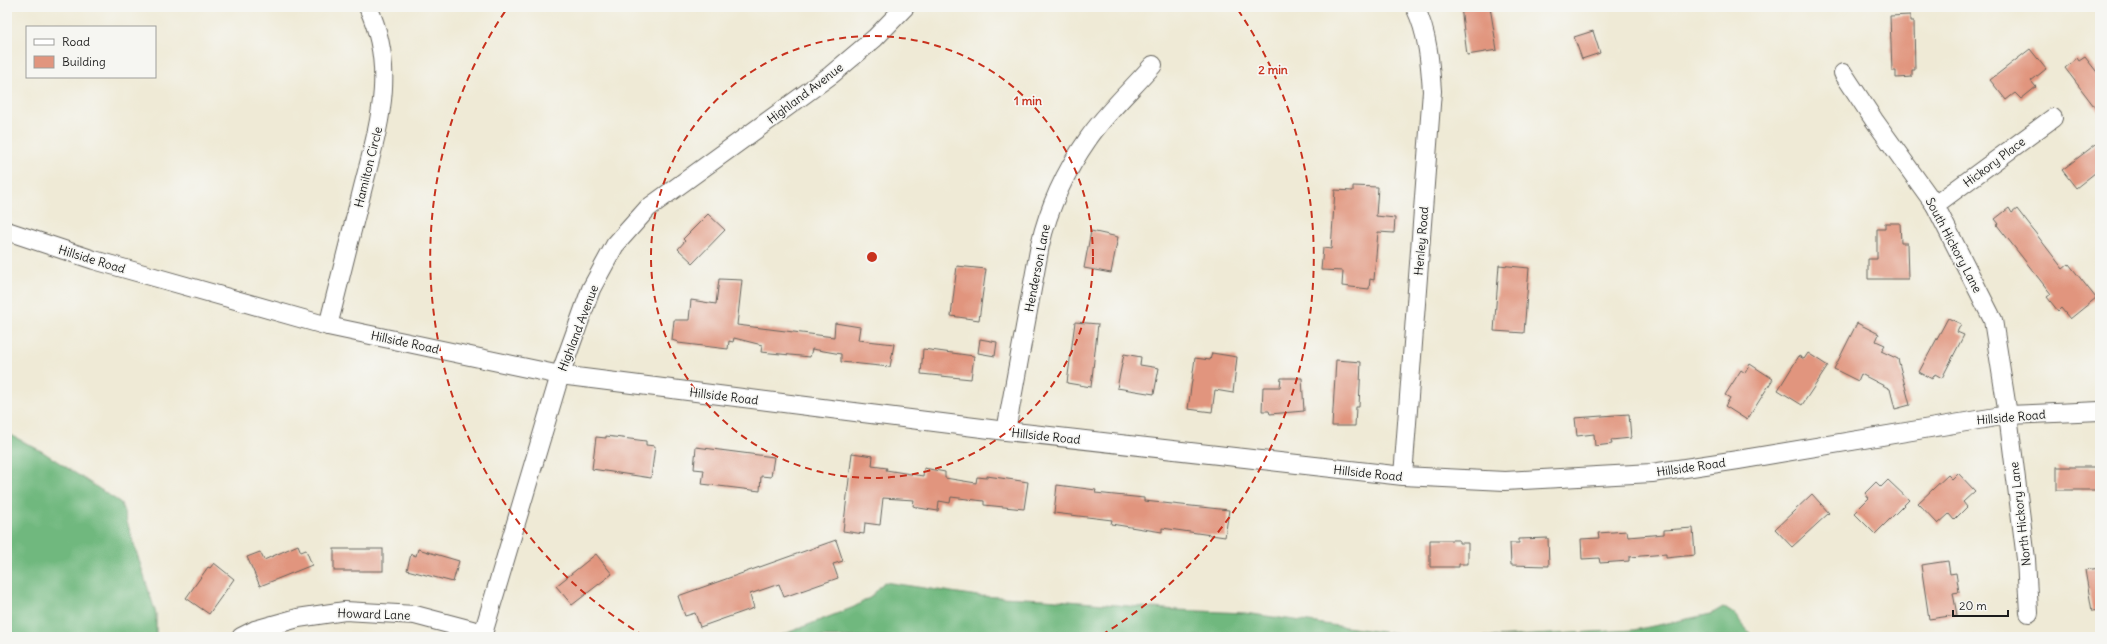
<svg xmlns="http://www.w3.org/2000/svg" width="2107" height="644" font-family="Delius,sans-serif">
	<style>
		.forest { fill: #70b87e; stroke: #466a4d }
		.building { fill: #e1957e }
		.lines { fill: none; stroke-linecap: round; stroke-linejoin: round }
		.minor-casing { stroke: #66645d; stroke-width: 20 }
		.minor { stroke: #fff; stroke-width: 18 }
		.ring { fill: none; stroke: #c8321e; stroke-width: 2; stroke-dasharray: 7 5 }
		.labels { text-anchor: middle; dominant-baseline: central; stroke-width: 3.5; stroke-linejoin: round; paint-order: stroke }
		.street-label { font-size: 12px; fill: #1c1c1c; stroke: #f6f6f2 }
		.centre { fill: #c8321e; stroke: #f6f6f2; stroke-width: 2 }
		.ring-label { font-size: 12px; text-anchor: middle; font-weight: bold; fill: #c8321e; stroke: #f6f6f2; stroke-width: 3.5; stroke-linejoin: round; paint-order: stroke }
	</style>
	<rect width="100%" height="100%" fill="#f6f6f2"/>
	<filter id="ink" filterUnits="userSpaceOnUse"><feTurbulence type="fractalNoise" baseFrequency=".025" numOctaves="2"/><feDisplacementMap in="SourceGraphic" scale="8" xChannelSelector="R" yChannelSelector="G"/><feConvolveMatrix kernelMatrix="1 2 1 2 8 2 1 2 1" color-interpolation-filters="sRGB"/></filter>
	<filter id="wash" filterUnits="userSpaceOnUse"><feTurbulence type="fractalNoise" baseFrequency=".012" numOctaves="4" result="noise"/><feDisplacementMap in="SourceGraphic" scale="16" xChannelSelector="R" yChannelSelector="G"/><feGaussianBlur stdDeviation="0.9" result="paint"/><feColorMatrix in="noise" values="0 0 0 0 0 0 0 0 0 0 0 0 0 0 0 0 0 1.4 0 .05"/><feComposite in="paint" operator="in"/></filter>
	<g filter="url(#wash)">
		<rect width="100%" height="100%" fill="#efead6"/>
		<!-- forest -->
		<g class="forest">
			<polygon points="7,433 43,452 121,503 156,614 156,637 7,637"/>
			<polygon points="884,582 978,596 1044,599 1177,610 1244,613 1410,636 1494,637 1634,630 1711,614 1723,607 1734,614 1753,637 777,637 854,607 871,597"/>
		</g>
		<g id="blocks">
			<!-- building -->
			<g class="building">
				<polygon points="1461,7 1490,7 1497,50 1467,55"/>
				<polygon points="1910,15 1910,22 1914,22 1915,70 1912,70 1912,77 1896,78 1896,71 1892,71 1890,16"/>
				<polygon points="1593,31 1600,53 1582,59 1574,37"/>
				<polygon points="2030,49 2046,69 2031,81 2036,87 2021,99 2015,93 2006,100 1990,80"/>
				<polygon points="2085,57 2100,76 2100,114 2065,68 2077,58 2079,61"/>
				<polygon points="2100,141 2100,169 2076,188 2062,170"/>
				<polygon points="1353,186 1378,187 1376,216 1395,218 1394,233 1378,232 1374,280 1370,279 1369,289 1342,286 1343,271 1321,270 1323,248 1331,249 1335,190 1353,191"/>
				<polygon points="2009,208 2012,213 2017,209 2063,269 2069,264 2096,298 2070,319 2061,308 2058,311 2047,297 2051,294 1997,225 1999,224 1995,219"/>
				<polygon points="708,214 725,230 693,263 678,249 685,241 683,239"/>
				<polygon points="1885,223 1900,223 1901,243 1907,243 1908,279 1868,279 1868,259 1877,259 1877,229 1885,229"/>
				<polygon points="1091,231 1118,237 1111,273 1084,268"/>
				<polygon points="1499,265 1529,268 1524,333 1494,331"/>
				<polygon points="957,266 986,269 979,320 951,316"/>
				<polygon points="719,279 742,280 737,325 834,337 835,323 860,327 858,340 894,344 890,367 841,362 841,354 812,349 810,357 761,352 762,345 734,338 733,342 729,341 728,349 678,343 678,342 672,340 674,320 689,320 691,300 716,304"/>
				<polygon points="1948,318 1961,324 1957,332 1964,335 1942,378 1935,374 1932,379 1919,372"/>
				<polygon points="1075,322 1098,324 1091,387 1067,383"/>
				<polygon points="1857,323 1879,334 1876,341 1885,345 1881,351 1898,359 1910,405 1895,409 1890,389 1861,374 1858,381 1834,369"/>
				<polygon points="980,339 997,342 995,356 978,353"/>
				<polygon points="923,349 974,356 971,379 921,374"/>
				<polygon points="1212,353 1237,357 1233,393 1215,390 1212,412 1188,409 1195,358 1210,360"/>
				<polygon points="1808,353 1828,366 1802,405 1778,390 1799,356 1804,359"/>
				<polygon points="1124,354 1141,357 1140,365 1159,368 1154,394 1117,388"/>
				<polygon points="1336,360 1361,362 1359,407 1356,407 1355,426 1332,426"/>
				<polygon points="1750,364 1773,379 1747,420 1725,406 1730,398 1725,395 1741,370 1745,373"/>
				<polygon points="1281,378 1302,378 1304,411 1270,414 1269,411 1262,411 1263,387 1280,387"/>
				<polygon points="1629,414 1631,438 1611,440 1612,444 1595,446 1594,434 1577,436 1575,418"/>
				<polygon points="606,436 646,441 646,445 655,446 651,478 592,469 596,437 606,438"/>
				<polygon points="696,447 774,457 771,477 761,476 760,491 702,484 704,470 694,469"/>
				<polygon points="852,453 873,456 872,466 887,468 886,470 923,476 924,468 945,472 945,478 976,483 977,477 987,478 987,476 1028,482 1024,509 984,505 984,501 951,497 950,503 939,501 938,511 919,508 913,506 914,500 883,498 880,525 865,523 864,534 843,531"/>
				<rect x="2057" y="467" width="43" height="23"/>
				<polygon points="1958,473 1975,491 1963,502 1967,507 1954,520 1949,514 1938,524 1918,503 1948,475 1952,479"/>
				<polygon points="1888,480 1909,500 1875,534 1854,513 1869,498 1865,493 1876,482 1881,487"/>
				<polygon points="1057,485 1096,490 1095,493 1144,498 1144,501 1229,510 1225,537 1162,528 1162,532 1111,524 1112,520 1054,513"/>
				<polygon points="1812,494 1829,513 1792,547 1775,529"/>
				<polygon points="1693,528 1695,555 1666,558 1666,554 1629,557 1629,561 1600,563 1599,558 1582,559 1581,539 1599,538 1598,533 1627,531 1628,537 1664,534 1664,530"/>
				<polygon points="1548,538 1549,566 1511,565 1510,543 1519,543 1519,539"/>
				<polygon points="836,540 843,561 833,564 838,578 784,597 779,584 750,594 754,608 700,627 695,613 685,616 678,596"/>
				<polygon points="1430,540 1459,540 1459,543 1468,543 1468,564 1459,564 1459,567 1430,567"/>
				<polygon points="298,545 301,552 306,550 312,565 260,586 247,557 260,552 264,560"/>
				<rect x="334" y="549" width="49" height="22"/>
				<polygon points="418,549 459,561 453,582 407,570 411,554 416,556"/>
				<polygon points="596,554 612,574 572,605 556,586"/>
				<polygon points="1948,561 1950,574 1956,573 1959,592 1953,593 1957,615 1929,619 1921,565"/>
				<polygon points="214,563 234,579 209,614 186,598 208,567 210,568"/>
				<polygon points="2100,568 2100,610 2092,611 2085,570"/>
			</g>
		</g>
	</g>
	<g filter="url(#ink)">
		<use href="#blocks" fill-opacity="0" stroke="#66645d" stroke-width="1"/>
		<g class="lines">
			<defs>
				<g id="minor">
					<polyline points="1843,73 1874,120 1935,205 1993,320 2008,415 2026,559 2029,613"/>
					<polyline points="1935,205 2053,118"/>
					<polyline points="7,231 94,260 328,326 560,375 1006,431 1403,476 1505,481 1652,473 1738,460 2008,415 2100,411"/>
					<path d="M328,326C339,283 349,241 360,199C376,133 399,74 368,7"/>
					<path d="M1006,431L1040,245C1049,207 1065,172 1088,139C1104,115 1133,88 1153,65"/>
					<path d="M1403,476L1432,91C1430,62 1428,34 1415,7"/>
					<polyline points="241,637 255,630 298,618 345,611 415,615 483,633"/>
					<polyline points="482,637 560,375 591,289 615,245 648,208 831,75 875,38 905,7"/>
				</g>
			</defs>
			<!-- minor casing -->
			<use href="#minor" class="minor-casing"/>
			<!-- minor -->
			<use href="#minor" class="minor"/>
		</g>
	</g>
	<!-- distance rings -->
	<g class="ring">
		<circle cx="872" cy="257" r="221"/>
		<path d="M644 636A442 442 0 0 1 506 10M1238 10A442 442 0 0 1 1100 636"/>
	</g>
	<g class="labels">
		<!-- street labels -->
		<g class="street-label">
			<text transform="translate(805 93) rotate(-37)">Highland Avenue</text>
			<text transform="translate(1994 162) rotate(-37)">Hickory Place</text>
			<text transform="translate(368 167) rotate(-76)">Hamilton Circle</text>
			<text transform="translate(1421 241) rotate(-85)">Henley Road</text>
			<text transform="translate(1954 245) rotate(62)">South Hickory Lane</text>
			<text transform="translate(92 259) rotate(17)">Hillside Road</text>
			<text transform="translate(1037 268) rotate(-79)">Henderson Lane</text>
			<text transform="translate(578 328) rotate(-69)">Highland Avenue</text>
			<text transform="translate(405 342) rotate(12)">Hillside Road</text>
			<text transform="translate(724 396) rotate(7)">Hillside Road</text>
			<text transform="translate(2011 417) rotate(-5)">Hillside Road</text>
			<text transform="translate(1046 436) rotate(6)">Hillside Road</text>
			<text transform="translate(1691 467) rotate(-8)">Hillside Road</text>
			<text transform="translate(1368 473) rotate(6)">Hillside Road</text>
			<text transform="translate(2020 514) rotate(-97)">North Hickory Lane</text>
			<text transform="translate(374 614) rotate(2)">Howard Lane</text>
		</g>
	</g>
	<circle cx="872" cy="257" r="6" class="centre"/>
	<g class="ring-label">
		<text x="1273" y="74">2 min</text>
		<text x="1028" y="105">1 min</text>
	</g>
	<!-- margin -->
	<rect width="2107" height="644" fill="none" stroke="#f6f6f2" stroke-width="24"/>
	<!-- legend -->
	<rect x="26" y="26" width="130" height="52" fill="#f6f6f2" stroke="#9f9f9c"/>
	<rect x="34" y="39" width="20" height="6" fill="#ffffff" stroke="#9f9f9c"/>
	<text x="62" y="46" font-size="12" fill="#1c1c1c">Road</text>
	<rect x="34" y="56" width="20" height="12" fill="#e1957e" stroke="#9f9f9c"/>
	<text x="62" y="66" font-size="12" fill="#1c1c1c">Building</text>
	<!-- scale -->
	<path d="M1953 610v6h55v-6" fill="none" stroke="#1c1c1c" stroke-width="2"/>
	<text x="1959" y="610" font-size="12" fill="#1c1c1c" stroke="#f6f6f2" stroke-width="3" paint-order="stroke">20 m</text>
</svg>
